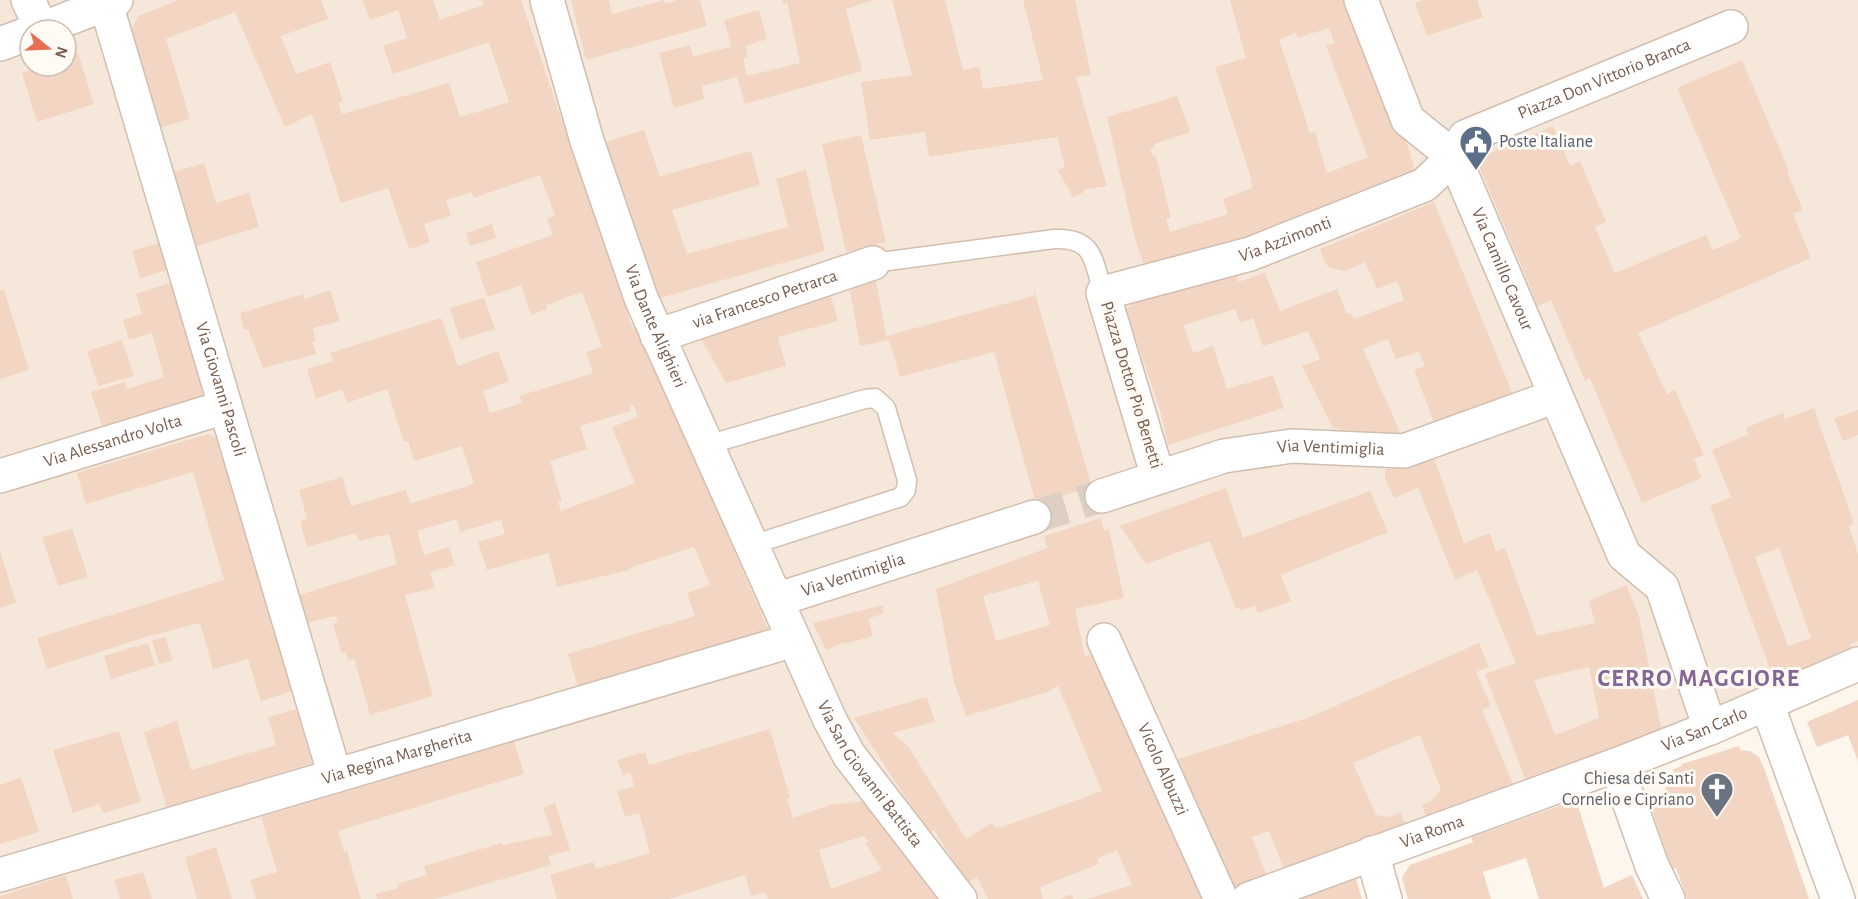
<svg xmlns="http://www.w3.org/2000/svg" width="1858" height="899" font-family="'Alegreya Sans',sans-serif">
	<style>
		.residential { fill: #f5e8da }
		.building { fill: #f3d5c3; fill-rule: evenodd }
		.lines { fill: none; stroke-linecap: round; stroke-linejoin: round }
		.minor-tunnel { stroke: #dcd0c4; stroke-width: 33; stroke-dasharray: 33 16; stroke-linecap: butt }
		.service-casing { stroke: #d1beb0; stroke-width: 21 }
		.minor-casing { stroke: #d1beb0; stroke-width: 36 }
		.service { stroke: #fff; stroke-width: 18 }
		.minor { stroke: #fff; stroke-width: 33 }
		.labels { text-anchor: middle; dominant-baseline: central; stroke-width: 6; stroke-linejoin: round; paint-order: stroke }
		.street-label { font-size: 18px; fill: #7a5c4d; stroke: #fffaf3 }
		.service-label { font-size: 18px; fill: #4e5e75; stroke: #fffaf3; text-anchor: start }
		.worship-label { font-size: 18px; fill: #5b616d; stroke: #fffaf3; text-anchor: end }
		.district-label { font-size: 24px; font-weight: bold; letter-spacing: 1.5px; fill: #846695; stroke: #fffaf3 }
	</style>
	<rect width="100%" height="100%" fill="#fdf6ec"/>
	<!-- residential -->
	<g class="residential">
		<polygon points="0,0 96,0 0,36"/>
		<polygon points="130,0 541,0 770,598 954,899 0,899 0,49 30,39 30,66 66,66 66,30"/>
		<polygon points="554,0 1858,0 1858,662 1240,899 968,899 862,759 649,297"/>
	</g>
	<!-- building -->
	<g class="building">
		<path d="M179,0H321L328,19L281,36L296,74L330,62L343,101L338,103L342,114L449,83L460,117L509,102L489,42L393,74L383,46L407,38L398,10L370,20L362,0H433L440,20L484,5L482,0H521L631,324L643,341L769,631L579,690L568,654L695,616L687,593L710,585L694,547L629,568L630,570L557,587L549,553L487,570L478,542L505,534L501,520L460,532L457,519L417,531L424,555L449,547L455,565L430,572L435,588L405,595L433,696L370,715L354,658L348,661L346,652L342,654L333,624L338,622L335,616L306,623L296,596L397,564L389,534L358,541L356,533L307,547L300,521L307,519L299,490L342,477L351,506L406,490L410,503H412L474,484L462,446L414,461L408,441L404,442L387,389L347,403L342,389L316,399L307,369L333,361L330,353L441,318L458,366L498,351L509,381L483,391L490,413L522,403L519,396L593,373L586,352L602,347L582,292L546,305L547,309L531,315L521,285L488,297L481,279L476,262L553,235L547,219L555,216L540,175L474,198L472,192L446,200L451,216L424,224L430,242L409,249L388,188L341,203L312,114L285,127L235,12L166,39L190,119L160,128L131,32L138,16ZM634,405L638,417L612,427L635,483L561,511L558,502L562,501L550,461L587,449L580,426L631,411L630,406Z"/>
		<polygon points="571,0 609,0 612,14 664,0 665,4 677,0 700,0 707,26 586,60"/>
		<polygon points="782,0 874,0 846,9 862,71 745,104 737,77 702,86 704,99 674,108 659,53 690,45 693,56 731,47 724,20 759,10 767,39 746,46 748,57 743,58 747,76 800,63 787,3 783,4"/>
		<polygon points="892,0 945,0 963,70 979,67 983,89 1043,80 1023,0 1075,0 1091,75 1076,77 1107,186 1083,190 1084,192 1073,197 1057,169 1065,168 1057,137 929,157 925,132 870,140 861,82 912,75"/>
		<path d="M1230,0H1350L1410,152L1416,177L1300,224L1146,272L1134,235L1107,117L1177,96L1190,132L1154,144L1156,147L1150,148L1153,156H1156L1171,218L1166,219L1170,232L1228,214L1223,199L1252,188L1251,178L1215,67L1246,58ZM1329,28L1334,43L1326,46L1368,157L1327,173L1315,132L1310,133L1279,40L1296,33L1297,38Z"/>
		<polygon points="1423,0 1477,0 1483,17 1427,36 1415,3"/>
		<polygon points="78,53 94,104 37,122 22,73 42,66 66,66 66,57"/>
		<polygon points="1742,60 1789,171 1787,172 1803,210 1793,214 1811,258 1638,333 1667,394 1675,390 1704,455 1694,459 1701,478 1642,503 1590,378 1585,381 1551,300 1538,306 1476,159 1553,126 1570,166 1580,161 1606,222 1595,227 1615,273 1706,235 1713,250 1741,238 1677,88"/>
		<polygon points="644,130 660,176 751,151 760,185 672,210 687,254 788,227 776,179 806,170 825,251 660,298 606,142"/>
		<polygon points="861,135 886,242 846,252 822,144"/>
		<polygon points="204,163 216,203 249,193 259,227 193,247 170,173"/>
		<polygon points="1434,202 1512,392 1508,400 1434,422 1414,370 1425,366 1419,352 1396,359 1388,339 1363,349 1401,434 1374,434 1333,428 1302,366 1320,359 1308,331 1263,346 1253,318 1240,323 1235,309 1184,325 1193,353 1213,346 1227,389 1273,375 1284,408 1168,445 1160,410 1125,308 1131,306 1130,302 1234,267 1238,282 1265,273 1280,311 1337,289 1347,314 1351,313 1354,319 1404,300 1397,281 1377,289 1365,262 1345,271 1330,268 1325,263 1320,249"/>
		<polygon points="492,224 496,238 470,246 466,233"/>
		<polygon points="159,243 167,270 140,278 132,251"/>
		<polygon points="873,263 886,336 1034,296 1034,290 1092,487 1036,504 994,352 900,377 889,340 860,346 848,280"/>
		<polygon points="170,283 206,400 104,431 91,392 125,382 127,389 164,377 152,333 129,340 123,320 142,314 136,294"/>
		<polygon points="829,289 838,321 778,337 786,366 726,383 691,321"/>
		<polygon points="4,290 29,370 0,379 0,291"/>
		<polygon points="330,290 340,321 313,328 316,341 312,342 317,354 263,368 248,329 244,330 240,313 303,294 305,299"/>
		<polygon points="484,298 495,329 460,340 450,308"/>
		<polygon points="122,340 134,376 98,386 87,351"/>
		<path d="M1814,408L1854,524L1849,526L1858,554V641L1850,644L1856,658L1777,688L1710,506L1731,497L1712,450L1749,434L1746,428L1772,417L1783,413L1785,419ZM1779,548L1811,638L1788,646L1755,557Z"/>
		<polygon points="1858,410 1858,435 1843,441 1834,419"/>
		<polygon points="208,434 216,438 293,691 261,701 248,659 213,669 200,623 149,636 47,669 37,638 224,580 193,472 86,504 77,473"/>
		<path d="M1432,452L1464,543L1490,533L1496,551L1505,548L1537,636L1595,623L1589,601L1626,585L1639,616L1663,737L1528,786L1485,674L1516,663L1477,570L1455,580L1418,488L1394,498L1385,479V470ZM1589,667L1599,718L1555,735L1534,680Z"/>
		<polygon points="1226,488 1243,538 1370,491 1388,532 1281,575 1291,601 1258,613 1255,605 1241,611 1240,608 1236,609 1210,541 1146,564 1120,526"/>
		<path d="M1101,518L1104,531L1109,529L1124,598L1075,609L1085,657L1097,652L1207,895L1200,899H1087L1132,885L1117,850L1097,859L1099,864L1040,887L1043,899H988L977,877L968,883L934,830L929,834L854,718L927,697L935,722L892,733L908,746L966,839L992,823L996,828L1005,826L1102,791L1058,686L1048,692L966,716L954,682L936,589L1047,548L1044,536ZM1038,581L1050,625L996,641L983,596Z"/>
		<polygon points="72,529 88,577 58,586 42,537"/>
		<polygon points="0,551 16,603 0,608"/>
		<polygon points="883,605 884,613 868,619 873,636 845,644 844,642 826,650 813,623"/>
		<polygon points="165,637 173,661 159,664 152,640"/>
		<polygon points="148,643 155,665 111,679 104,656"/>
		<polygon points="1479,643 1489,667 1476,672 1491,706 1482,710 1516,791 1426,817 1422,805 1430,802 1441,790 1420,735 1353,763 1376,815 1390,817 1401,812 1405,825 1284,870 1269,831 1252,837 1266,874 1258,877 1259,880 1223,892 1166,763 1310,717"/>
		<polygon points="1858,700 1858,761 1848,735 1817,747 1807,722"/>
		<polygon points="296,709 312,763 167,808 144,732 177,721 191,770 276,745 268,717"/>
		<path d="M770,729L790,798L787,799L793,818L829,805L866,801L942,899H768L765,892L751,896L745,875L669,899H557L550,875L593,862L596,869L650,853L639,813L625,817L617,791L634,786L630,773L623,775L617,760L645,752L649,765ZM864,836L869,841L865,843L882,870L831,889L819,850Z"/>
		<polygon points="119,731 141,802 103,813 99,804 73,813 53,750"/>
		<polygon points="514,741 524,774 338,831 344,852 347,851 361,899 256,899 250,880 277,872 261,817"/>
		<polygon points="1739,746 1740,750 1750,751 1759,757 1764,768 1809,899 1687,899 1676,868 1672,870 1651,808 1669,802 1665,790 1674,769 1682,766 1682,764"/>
		<polygon points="21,778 39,832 0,844 0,785"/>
		<polygon points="1576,800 1604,888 1632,875 1643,899 1539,899 1526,858 1483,872 1491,899 1408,899 1402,878 1410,865 1473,842 1471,837"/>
		<polygon points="555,803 570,850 548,856 551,865 434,899 377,899 376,894 398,888 397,884 427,875 424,866 501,843 502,845 552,835 543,807"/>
		<polygon points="216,847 232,899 197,899 185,857"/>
		<polygon points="143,872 152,899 120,899 114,880"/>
		<polygon points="66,875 73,899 0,899 0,896"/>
		<polygon points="1356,879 1362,899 1301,899"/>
		<polygon points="1070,894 1074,899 1060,899"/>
	</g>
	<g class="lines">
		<!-- minor-tunnel -->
		<polyline class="minor-tunnel" points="1034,517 1102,496"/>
		<defs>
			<g id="service">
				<path d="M873,263L1054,239C1095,237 1093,261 1103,293"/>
				<polyline points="707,445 865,399 875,398 886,408 907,480 906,490 901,497 752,545"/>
			</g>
			<g id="minor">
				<polyline points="28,0 42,29"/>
				<path id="s1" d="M547,0L587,141L641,298L830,720L849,755L960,899"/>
				<path id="s2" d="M1361,0L1408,120L1454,157L1624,555L1662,587L1710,728"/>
				<path id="s3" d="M106,4L335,776"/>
				<polyline points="39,30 116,0"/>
				<polyline points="0,44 30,33"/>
				<path id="s4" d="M657,336L873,263"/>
				<path id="s5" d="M0,476L225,407"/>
				<path id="s6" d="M1158,477L1103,293L1250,254L1424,185L1454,157L1465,137L1731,27"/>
				<path id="s7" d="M1102,496L1224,456L1292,446L1404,451L1556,396"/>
				<path id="s8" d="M776,600L1034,517"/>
				<path id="s9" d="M1104,640L1221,899"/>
				<polyline points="1767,704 1838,899"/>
				<polyline points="1616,765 1652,866 1668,899"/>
				<polyline points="1372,853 1385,899"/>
				<path id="s10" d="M0,875L794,640"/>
				<path id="s11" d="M1249,899L1616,765L1710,728L1858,664"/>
			</g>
		</defs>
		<!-- service casing -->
		<use href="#service" class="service-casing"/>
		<!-- minor casing -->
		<use href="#minor" class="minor-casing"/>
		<!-- service -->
		<use href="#service" class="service"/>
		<!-- minor -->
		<use href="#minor" class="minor"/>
	</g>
	<!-- icons -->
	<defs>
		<symbol id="civic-pin" viewBox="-11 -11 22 30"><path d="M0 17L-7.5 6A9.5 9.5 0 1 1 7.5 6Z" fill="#5c6f8a" stroke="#fffaf3"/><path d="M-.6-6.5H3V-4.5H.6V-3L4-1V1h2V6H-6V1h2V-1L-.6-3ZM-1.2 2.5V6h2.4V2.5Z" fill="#fff"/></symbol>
		<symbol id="church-pin" viewBox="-11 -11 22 30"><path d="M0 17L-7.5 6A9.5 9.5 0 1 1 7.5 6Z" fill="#6b7280" stroke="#fffaf3"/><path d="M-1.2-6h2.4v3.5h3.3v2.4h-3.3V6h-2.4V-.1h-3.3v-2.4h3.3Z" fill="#fff"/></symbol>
	</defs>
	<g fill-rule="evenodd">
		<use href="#civic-pin" x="1457" y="123" width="38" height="52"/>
		<use href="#church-pin" x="1698" y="770" width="38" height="52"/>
	</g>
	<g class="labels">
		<!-- street labels -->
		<g class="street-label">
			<text stroke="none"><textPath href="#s6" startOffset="746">Piazza Don Vittorio Branca</textPath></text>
			<text stroke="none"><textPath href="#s6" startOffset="382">Via Azzimonti</textPath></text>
			<text stroke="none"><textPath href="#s2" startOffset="310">Via Camillo Cavour</textPath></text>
			<text stroke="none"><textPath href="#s4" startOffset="114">via Francesco Petrarca</textPath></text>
			<text stroke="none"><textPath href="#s1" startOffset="344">Via Dante Alighieri</textPath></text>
			<text transform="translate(1131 385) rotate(73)">Piazza Dottor Pio Benetti</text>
			<text stroke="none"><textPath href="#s3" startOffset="402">Via Giovanni Pascoli</textPath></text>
			<text stroke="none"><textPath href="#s5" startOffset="118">Via Alessandro Volta</textPath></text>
			<text stroke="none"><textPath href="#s7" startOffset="236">Via Ventimiglia</textPath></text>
			<text stroke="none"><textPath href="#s8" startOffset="81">Via Ventimiglia</textPath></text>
			<text stroke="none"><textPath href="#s11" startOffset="486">Via San Carlo</textPath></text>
			<text stroke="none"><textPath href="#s10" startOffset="414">Via Regina Margherita</textPath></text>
			<text stroke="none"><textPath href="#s9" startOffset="142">Vicolo Albuzzi</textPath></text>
			<text stroke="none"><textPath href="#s1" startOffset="842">Via San Giovanni Battista</textPath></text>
			<text stroke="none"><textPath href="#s11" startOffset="195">Via Roma</textPath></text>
		</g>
		<!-- service labels -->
		<g class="service-label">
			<text x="1499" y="142">Poste Italiane</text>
		</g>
		<!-- worship labels -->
		<g class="worship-label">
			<text x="1694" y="779">Chiesa dei Santi<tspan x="1694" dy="21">Cornelio e Cipriano</tspan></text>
		</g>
		<!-- district labels -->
		<g class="district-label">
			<text x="1699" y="679">CERRO MAGGIORE</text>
		</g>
	</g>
	<!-- north arrow -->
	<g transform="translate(48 48) rotate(108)"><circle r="28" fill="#fffaf3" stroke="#cabbb1" stroke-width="1.5"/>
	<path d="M0-4.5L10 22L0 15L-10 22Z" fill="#e76f51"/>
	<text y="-9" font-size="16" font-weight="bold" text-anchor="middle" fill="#7a5c4d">N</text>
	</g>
</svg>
